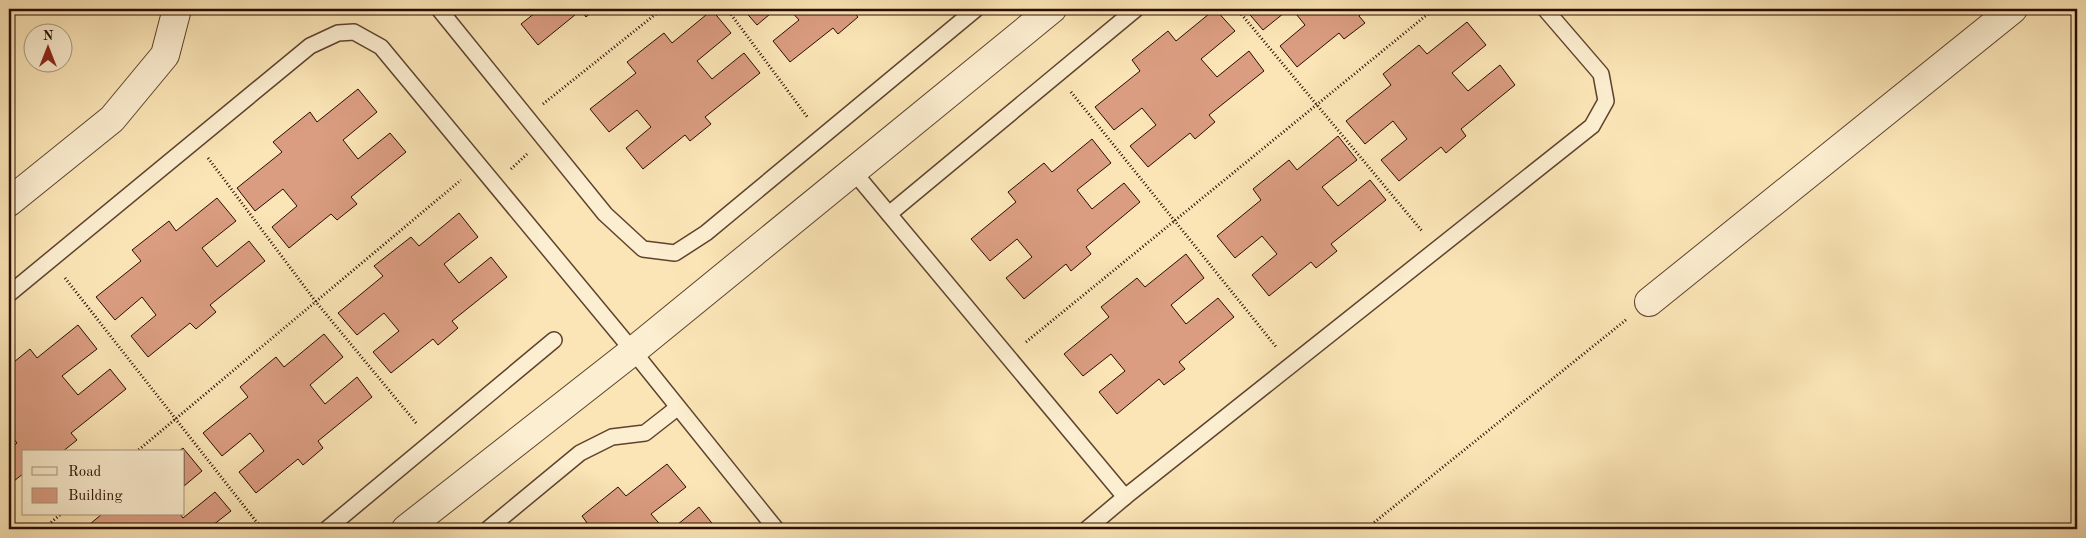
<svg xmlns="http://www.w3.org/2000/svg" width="2086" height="538" font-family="'Old Standard TT',serif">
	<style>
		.building { fill: #db9d81; stroke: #290d00 }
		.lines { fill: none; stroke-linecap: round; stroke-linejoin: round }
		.lane-casing { stroke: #5e432e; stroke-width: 18 }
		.street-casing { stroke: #5e432e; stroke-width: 30 }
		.path { stroke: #290d00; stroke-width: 3; stroke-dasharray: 1 2.5; stroke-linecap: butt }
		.lane { stroke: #fceed0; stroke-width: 15 }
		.street { stroke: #fceed0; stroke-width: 28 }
	</style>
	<rect width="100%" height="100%" fill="#fbe5b6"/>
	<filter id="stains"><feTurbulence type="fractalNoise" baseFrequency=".004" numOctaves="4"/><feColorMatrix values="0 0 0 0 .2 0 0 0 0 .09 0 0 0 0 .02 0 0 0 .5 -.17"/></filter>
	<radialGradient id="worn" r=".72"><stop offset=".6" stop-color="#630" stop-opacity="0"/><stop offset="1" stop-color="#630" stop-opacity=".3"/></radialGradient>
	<!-- building -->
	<g class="building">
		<polygon points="540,9 595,9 586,17 581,10 538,45 521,24"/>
		<polygon points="743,9 776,9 757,25"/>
		<polygon points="789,9 854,9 852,10 858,17 838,34 833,28 790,62 773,41 799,20"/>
		<polygon points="1215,9 1235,31 1201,59 1217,77 1249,51 1264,71 1209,115 1215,122 1195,139 1190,133 1148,167 1130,146 1156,125 1142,108 1114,130 1095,107 1140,71 1132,60 1168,31 1176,41"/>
		<polygon points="1245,9 1289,9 1263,30"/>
		<polygon points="1292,9 1367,9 1359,16 1365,23 1344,39 1339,33 1297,67 1280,46 1305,25"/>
		<polygon points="712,10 731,33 697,61 712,79 744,53 760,73 705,117 711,124 690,141 685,135 643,169 626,148 651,127 637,110 609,132 590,109 636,73 627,62 664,33 672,43"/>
		<polygon points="1467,22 1486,45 1452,73 1468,91 1500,65 1515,85 1461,129 1466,136 1446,153 1441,147 1399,181 1381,160 1407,139 1393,121 1365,144 1346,121 1391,85 1383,74 1419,45 1427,54"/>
		<polygon points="358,89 377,112 343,140 358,159 390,133 406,152 351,197 357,204 337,220 331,214 289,248 272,227 297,206 283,189 255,211 237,188 282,152 273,142 310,112 317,122"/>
		<polygon points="1338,136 1357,160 1322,187 1338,206 1370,180 1386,200 1331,244 1337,251 1316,268 1311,262 1269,296 1252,275 1277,254 1262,236 1235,258 1217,236 1261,200 1253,189 1289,160 1297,170"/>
		<polygon points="1092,139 1111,163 1077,190 1092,209 1124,183 1140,202 1086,247 1091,254 1071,271 1066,264 1024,299 1006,278 1032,257 1017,239 990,261 971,239 1016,202 1008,192 1044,163 1052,172"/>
		<polygon points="217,198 236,221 202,248 217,267 249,241 265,261 210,305 216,312 196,329 190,323 148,357 131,336 156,315 142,297 115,320 96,297 141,261 132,250 169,221 176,231"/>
		<polygon points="459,213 478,237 444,264 459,283 491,257 507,277 452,321 458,328 438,345 433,339 391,373 373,352 399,331 384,313 357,335 338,313 383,276 374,266 411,237 419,246"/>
		<polygon points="1186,254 1204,278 1171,305 1186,324 1218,298 1234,317 1179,362 1185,369 1164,385 1159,379 1117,414 1099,392 1125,371 1111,354 1083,376 1064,354 1109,317 1101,307 1137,278 1145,287"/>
		<polygon points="78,325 97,349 62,376 78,395 110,369 126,389 71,433 77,440 62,452 24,452 24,473 9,485 9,450 17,443 9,433 9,366 30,349 37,358"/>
		<polygon points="324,334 343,357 310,385 325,404 357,377 372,397 318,441 323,448 303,465 298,459 256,493 239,472 264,451 250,433 222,456 203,433 248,397 240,387 276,357 284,367"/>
		<polygon points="183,448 202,471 184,486 184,452 178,452"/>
		<polygon points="667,464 686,487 651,514 664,529 587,529 590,527 582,516 618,487 626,496"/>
		<polygon points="215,492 231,511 208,529 84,529 102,514 180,514 183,518"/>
		<polygon points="699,507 715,527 712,529 672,529"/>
	</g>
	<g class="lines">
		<defs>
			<g id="lane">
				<polyline points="439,9 605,214 643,249 675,253 706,233 976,9"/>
				<polyline points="853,171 1125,497"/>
				<polyline points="889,214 1136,9"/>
				<polyline points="9,294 310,46 338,33 354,32 381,47 633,351 776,529"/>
				<polyline points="327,529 554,340"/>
				<polyline points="488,529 580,453 612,437 645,433 677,408"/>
				<polyline points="1087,529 1125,497 1592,126 1606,101 1601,74 1545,9"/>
			</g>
			<g id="street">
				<polyline points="9,202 112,119 165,55 177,9"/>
				<polyline points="1649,302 2013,9"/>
				<polyline points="406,529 633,351 1052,9"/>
			</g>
		</defs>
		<!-- lane casing -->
		<use href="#lane" class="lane-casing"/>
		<!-- street casing -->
		<use href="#street" class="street-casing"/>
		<!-- path -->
		<g class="path">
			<polyline points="727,9 808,118"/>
			<polyline points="1237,9 1422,231"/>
			<polyline points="1071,92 1277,348"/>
			<polyline points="543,104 662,9"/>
			<polyline points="208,158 316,302 417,424"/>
			<polyline points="511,169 527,154"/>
			<polyline points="65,278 262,529"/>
			<polyline points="1026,342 1434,9"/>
			<polyline points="136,452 461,180"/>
			<polyline points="43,529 61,514"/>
			<polyline points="1366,529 1627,319"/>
		</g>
		<!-- lane -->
		<use href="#lane" class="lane"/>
		<!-- street -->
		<use href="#street" class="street"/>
	</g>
	<!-- margin -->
	<rect width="2086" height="538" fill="none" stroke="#fbe5b6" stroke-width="30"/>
	<rect x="10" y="10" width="2066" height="518" fill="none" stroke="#290d00" stroke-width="2.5"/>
	<rect x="15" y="15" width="2056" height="508" fill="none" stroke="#290d00"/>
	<!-- legend -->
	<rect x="22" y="450" width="162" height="65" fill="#fceed0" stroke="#a8947d"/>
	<rect x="32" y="467" width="25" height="8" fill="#fceed0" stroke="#a8947d"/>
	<text x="68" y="476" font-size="15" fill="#290d00">Road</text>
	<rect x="32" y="488" width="25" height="15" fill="#db9d81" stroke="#a8947d"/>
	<text x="68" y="500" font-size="15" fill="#290d00">Building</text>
	<!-- north arrow -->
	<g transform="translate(48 48)"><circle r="24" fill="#fceed0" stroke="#a8947d"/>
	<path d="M0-4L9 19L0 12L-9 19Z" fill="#8f2418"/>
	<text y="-8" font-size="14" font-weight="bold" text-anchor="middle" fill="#290d00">N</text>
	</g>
	<rect width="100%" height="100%" filter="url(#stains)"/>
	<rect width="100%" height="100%" fill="url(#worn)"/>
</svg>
